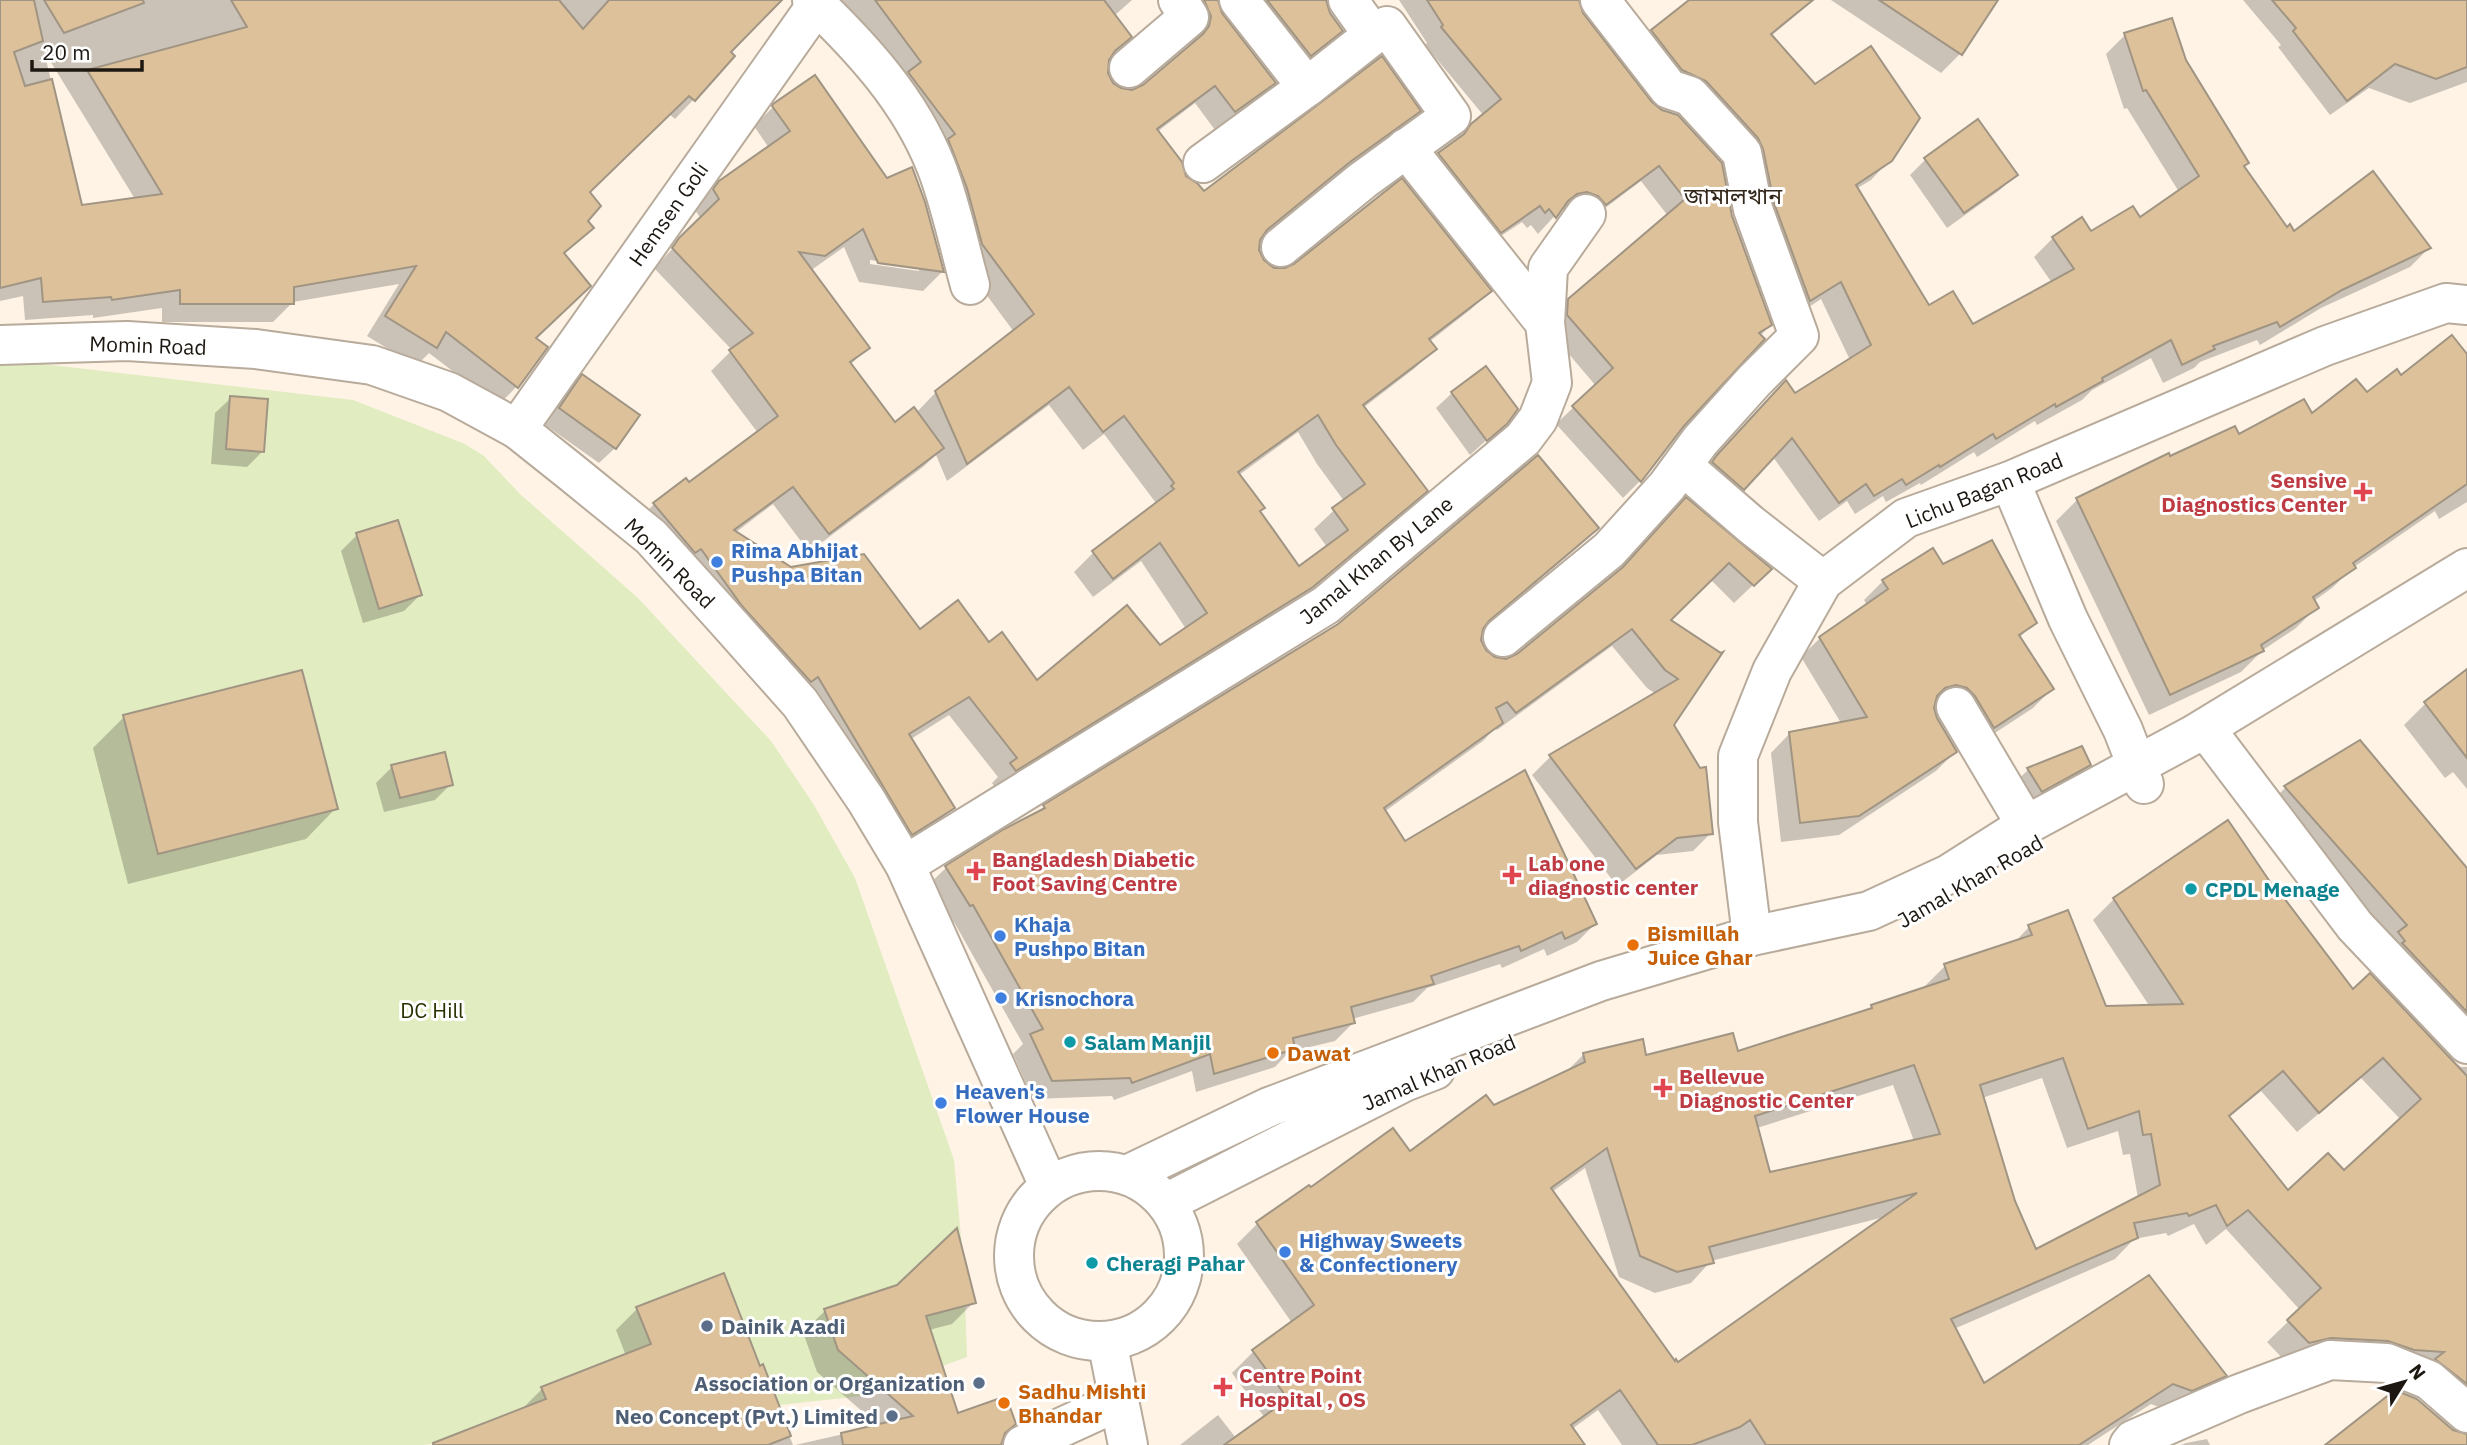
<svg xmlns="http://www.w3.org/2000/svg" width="2467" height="1445" font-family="'IBM Plex Sans','Noto Sans Bengali',sans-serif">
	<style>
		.green { fill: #e1ecc1 }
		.shadow { fill: #0003; fill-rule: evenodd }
		.building { fill: #ddc19b; stroke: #a09483; stroke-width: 2; fill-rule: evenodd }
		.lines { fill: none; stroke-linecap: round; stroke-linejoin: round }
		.minor-casing { stroke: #b8ab9b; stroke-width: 42 }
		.major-casing { stroke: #b8ab9b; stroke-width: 42 }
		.minor { stroke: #fff; stroke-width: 38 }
		.major { stroke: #fff; stroke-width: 38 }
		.health-dot { fill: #e0444e; stroke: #fff; stroke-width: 2.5 }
		.shop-dot { fill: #3f7fe0; stroke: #fff; stroke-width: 2.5 }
		.culture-dot { fill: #0f9aa8; stroke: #fff; stroke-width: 2.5 }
		.food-dot { fill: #e8710a; stroke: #fff; stroke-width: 2.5 }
		.service-dot { fill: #5c6f8a; stroke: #fff; stroke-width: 2.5 }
		.labels { text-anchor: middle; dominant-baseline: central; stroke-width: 6; stroke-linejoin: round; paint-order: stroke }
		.street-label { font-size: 21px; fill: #1c1711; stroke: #fff }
		.health-label { font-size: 21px; font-weight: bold; fill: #be3a42; stroke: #fff; text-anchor: start }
		.shop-label { font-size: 21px; font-weight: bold; fill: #366cbe; stroke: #fff; text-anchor: start }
		.culture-label { font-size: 21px; font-weight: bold; fill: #0d838f; stroke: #fff; text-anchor: start }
		.food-label { font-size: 21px; font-weight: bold; fill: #c56008; stroke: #fff; text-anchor: start }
		.park-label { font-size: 21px; fill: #293000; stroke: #fff }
		.service-label { font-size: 21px; font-weight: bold; fill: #4e5e75; stroke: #fff; text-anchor: end }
		.neighbourhood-label { font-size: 23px; fill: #32271a; stroke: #fff }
	</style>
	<rect width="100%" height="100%" fill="#fef3e5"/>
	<!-- green -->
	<polygon class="green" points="25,362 353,400 465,444 484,456 520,494 637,597 771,741 814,805 855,878 954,1160 964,1270 967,1357 861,1396 423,1445 0,1445 0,366"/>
	<!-- shadow -->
	<g class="shadow">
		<path d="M0,0H780L729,53L694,99L675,119L669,114L588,192L585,221L591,228L563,255L517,386L498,406L429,353L416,366L367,336L399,284L293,302L273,322H162V308L93,318V315L25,320L23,296L0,301ZM44,51L135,199L81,207Z"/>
		<path d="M841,0H1132L1114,16L1129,37L1107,59L1106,73L1111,84L1120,90L1133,91L1144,86L1190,47L1192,36L1169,0H1216L1220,14L1274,83L1254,102L1215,130L1195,103L1157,132L1184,178L1203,193L1418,111L1399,130L1329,181L1260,237L1258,250L1262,261L1273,269L1490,291L1470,310L1429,342L1434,349L1415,368L1363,408L1425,491L1406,510L1292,606L996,789L992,783L998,777L949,715L911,739L953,808L934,827L893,853L798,695L635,524L654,504L685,481L688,485L758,433L711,371L732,350L654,268L701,219L695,210L700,202L720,182L769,148L754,126L774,106L886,180L924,202L942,272L923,291L859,282L844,247L810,271L868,348L850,365L895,424L916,413L936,392L1014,332L963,263L902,80ZM870,260L919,267V271L870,264ZM1049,405L1083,450L1104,434L1156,503L1093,553L1074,572L1093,597L1141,561L1186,629L1159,648L1037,682L989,644L919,632L790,569L735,533L773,504L809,552L923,467L936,455L947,481ZM1298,432L1317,464L1344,501L1314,529L1327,547L1299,568L1258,512L1239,475Z"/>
		<polygon points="1229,0 1325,0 1328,13 1341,31 1322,50 1291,74"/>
		<polygon points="1399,0 1578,0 1581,14 1731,217 1770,325 1682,425 1640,481 1623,498 1556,424 1596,386 1551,333 1552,318 1668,216 1641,181 1588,221 1569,209 1560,210 1538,234 1531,225 1527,228 1522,222 1483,248 1422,171 1484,116 1425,45 1427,43"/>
		<polygon points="1692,0 1814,0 1771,36 1815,86 1890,160 1871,180 1856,189 1929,307 1973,327 2052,283 2034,257 2053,238 2091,234 2140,219 2179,192 2127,108 2124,109 2106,54 2125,35 2171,20 2185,61 2242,167 2286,229 2294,233 2429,248 2410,267 2321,308 2260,345 2257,340 2200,362 2194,368 2163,383 2151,358 2092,390 2082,400 2037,425 2035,421 1977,457 1974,452 1921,485 1920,483 1886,502 1883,496 1855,514 1847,501 1819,521 1773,457 1724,508 1694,482 1767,402 1794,395 1850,360 1821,299 1791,319 1745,168 1634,51 1652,32"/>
		<polygon points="1831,0 1996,0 1960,54 1941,73"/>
		<polygon points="2243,0 2467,0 2467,82 2410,103 2369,88 2330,115 2278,47 2281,45"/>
		<polygon points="1926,159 2015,175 2000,190 1947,228 1910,175"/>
		<polygon points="2467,357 2467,502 2439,519 2435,511 2354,567 2332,588 2314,601 2317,607 2296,628 2263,650 2241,672 2149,715 2056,521 2077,500 2168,456 2170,459 2312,416 2367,395 2401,377"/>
		<polygon points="583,377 615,448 599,463 544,424 567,392"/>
		<polygon points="1452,393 1501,427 1470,455 1436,408"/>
		<polygon points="231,398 262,452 247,467 211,464 215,413"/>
		<polygon points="1668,518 1770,569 1734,603 1710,579 1669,620 1719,654 1672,725 1711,833 1693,851 1657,855 1617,886 1532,775 1550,757 1656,694 1647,688 1612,646 1497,730 1495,728 1483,741 1384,812 1405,844 1595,924 1577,942 1547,956 1544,949 1502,968 1500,964 1427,988 1413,1002 1352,1019 1353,1023 1335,1041 1289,1052 1275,1067 1196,1092 1192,1071 1114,1100 1112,1096 1033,1099 1013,1054 1023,1044 954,922 951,923 928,885 947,867 1037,814 1044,807 1597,528 1578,547 1482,627 1480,640 1484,651 1494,659 1506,660 1518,655 1617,574"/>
		<polygon points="397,523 420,595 404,611 363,623 341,551 357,535"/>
		<polygon points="1943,566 2035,622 2019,638 2052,689 2033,708 1975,746 1948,707 1933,704 1936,719 1955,752 1936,771 1839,835 1781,842 1771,753 1790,733 1841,723 1801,657 1820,638 1867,605 1864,600 1883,581"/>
		<polygon points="2467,671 2467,789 2453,772 2445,778 2404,725 2425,704"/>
		<polygon points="124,717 336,808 306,839 128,884 93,748"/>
		<polygon points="2081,749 2088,765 2073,781 2026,806 2012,785 2028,770"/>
		<polygon points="392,767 451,784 435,800 384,812 376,783"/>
		<polygon points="2285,788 2467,871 2467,1059 2265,808"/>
		<path d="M2228,822L2279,898L2353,992L2450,1060L2461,1067H2467V1427L2416,1381L2287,1363L2267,1342L2300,1310L2226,1229L2206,1245L2194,1224L2168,1236L2166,1233L2134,1239L2115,1259L1954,1329L1984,1385L2224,1375L2204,1396L2169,1411L2151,1404L2088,1445H1622L1598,1410L1572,1429L1583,1445H1180L1218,1415L1236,1438L1265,1418L1232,1373L1253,1352L1292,1323L1237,1244L1258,1223L1311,1190L1409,1154L1493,1107L1564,1074L1584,1054L1645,1057L1737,1053L1867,1012L1872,1006L1925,989L1924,987L1945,966L2013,944L2029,927L2105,1008L2150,1007L2093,920L2114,899ZM2042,1078L2067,1148L2118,1131L2123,1155L2130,1154L2138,1198L2035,1252L2013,1202L1982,1098ZM2361,1078L2401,1120L2344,1173L2287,1193L2228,1118L2261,1091L2297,1132ZM1893,1085L1914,1141L1769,1174L1757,1128ZM1585,1168L1619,1277L1655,1293L1691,1283L1711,1261L1888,1216L1678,1364L1674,1363L1552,1192Z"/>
		<polygon points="974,1302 952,1324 929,1330 957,1415 1002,1436 1000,1445 795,1445 879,1426 817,1372 803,1332 825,1311"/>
		<polygon points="637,1309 759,1368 762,1367 793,1445 432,1445 520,1411 542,1389 626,1356 616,1330"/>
		<polygon points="2207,1439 2210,1445 2181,1445 2186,1443"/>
	</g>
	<!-- building -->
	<g class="building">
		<polygon points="0,0 34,0 43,41 14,52 25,86 52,79 82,205 162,194 87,70 247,27 231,0 559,0 583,29 609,0 782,0 731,52 735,56 695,101 689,96 590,192 601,206 588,221 594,228 564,253 591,286 536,338 548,347 518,388 446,332 437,348 385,316 416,266 294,287 294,304 180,304 180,290 112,300 111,297 43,302 41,278 0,288"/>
		<polygon points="44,0 143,0 144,3 64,33"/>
		<path d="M875,0H1104L1132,37L1115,51L1109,60L1108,73L1113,83L1121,88L1132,90L1143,85L1203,34L1209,26L1211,16L1204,0H1218L1222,13L1276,83L1235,112L1215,86L1157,129L1182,162L1186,176L1198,184L1204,191L1382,56L1421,111L1350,162L1267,230L1260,240L1259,250L1264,260L1274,268H1285L1294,264L1402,178L1492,291L1429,339L1437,349L1363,405L1428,491L1313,587L1016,771L1010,763L1017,758L969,697L909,734L955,808L912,835L818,677L811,682L742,606L701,549L695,553L653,503L686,478L689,482L778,416L729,350L753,333L672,248L679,238L719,199L713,189L719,181L790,131L772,106L773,104L815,75L887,178L912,167L925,202L944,272L878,263L863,229L825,256L799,252L870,348L850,362L895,422L914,407L944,448L829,534L793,487L734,530L791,567L864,554L920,629L958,600L989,642L1002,632L1037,680L1127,605L1160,645L1207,613L1160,543L1113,579L1092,551L1174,489L1171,486L1174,483L1124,416L1103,432L1069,387L967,464L935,391L1034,314L982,244L967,188L948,139L955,134L908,72L921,62ZM1318,415L1336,445L1365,484L1332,508L1348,530L1299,566L1260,511L1265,508L1238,472Z"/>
		<polygon points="1267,0 1326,0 1330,13 1343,31 1311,56"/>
		<polygon points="1427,0 1579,0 1583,13 1652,102 1662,110 1678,115 1722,163 1732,216 1772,325 1759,333 1765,339 1684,426 1641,482 1572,406 1613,368 1567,315 1568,299 1685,199 1659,166 1606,205 1598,196 1587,192 1577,194 1568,201 1556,218 1549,209 1545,213 1540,206 1501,233 1438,153 1464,134 1471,124 1501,99 1441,27 1443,25"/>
		<polygon points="1689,0 1813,0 1771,34 1815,84 1871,46 1920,118 1892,161 1856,185 1929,305 1953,291 1973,324 2074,269 2052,237 2082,217 2091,231 2133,206 2140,217 2199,176 2146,90 2143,91 2124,33 2172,18 2186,60 2249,163 2244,166 2287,227 2290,224 2294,231 2373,171 2431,248 2342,290 2280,327 2277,322 2213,346 2215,349 2182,365 2171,340 2102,378 2103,381 2056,407 2055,404 1996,439 1993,434 1940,467 1939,465 1906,485 1902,479 1874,496 1866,484 1839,503 1792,438 1744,490 1712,462 1717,455 1786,380 1795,393 1871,345 1841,282 1810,301 1774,203 1763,149 1758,138 1706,81 1682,70 1651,30"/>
		<polygon points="1879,0 1998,0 1962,55"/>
		<polygon points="2272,0 2467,0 2467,67 2436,79 2395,64 2347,101 2293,31 2296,28"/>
		<polygon points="1978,119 2018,175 1964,213 1924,158"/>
		<polygon points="2452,335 2467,354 2467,484 2353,563 2356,568 2313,597 2319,608 2261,645 2264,651 2170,695 2076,498 2169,453 2170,456 2235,426 2239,434 2304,399 2312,413 2356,379 2367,392 2397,369 2401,375"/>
		<polygon points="1486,366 1518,409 1507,424 1487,441 1451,392"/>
		<polygon points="582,374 640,415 616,449 559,408"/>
		<polygon points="230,396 268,399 264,452 226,449"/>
		<polygon points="1538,455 1599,528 1489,621 1483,629 1481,640 1486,650 1495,657 1506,659 1517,654 1623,567 1686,497 1772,569 1754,586 1729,563 1671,620 1721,653 1723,652 1674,725 1700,768 1706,767 1713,834 1677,838 1636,869 1549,755 1678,679 1665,670 1632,629 1516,713 1507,702 1496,708 1503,723 1384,808 1405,841 1525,770 1597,924 1565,939 1562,932 1521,951 1519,946 1431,976 1434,984 1351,1007 1355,1023 1293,1038 1295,1049 1214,1074 1210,1054 1132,1083 1130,1078 1052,1081 1030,1034 1043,1029 973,905 970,906 945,866 1004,829 1045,808 1043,805 1338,624"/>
		<polygon points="398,520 422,595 379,609 356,533"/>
		<polygon points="1992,540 2037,623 2019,635 2054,689 1994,728 1975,696 1967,688 1956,685 1945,688 1937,696 1934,708 1937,718 1957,752 1859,816 1800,823 1789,732 1867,717 1819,637 1888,589 1882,580 1933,548 1943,564"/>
		<polygon points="2467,669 2467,758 2424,702"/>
		<polygon points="302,670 338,809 158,854 123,715"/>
		<polygon points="2360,740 2467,868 2467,1012 2402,943 2405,941 2398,932 2407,925 2284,786"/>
		<polygon points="2082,746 2091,765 2042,792 2027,768"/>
		<polygon points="445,752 453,785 400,798 391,765"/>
		<path d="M2228,820L2279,895L2281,894L2353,989L2370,973L2467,1076V1384L2435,1359L2444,1352L2414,1350L2388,1341L2331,1338L2309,1343L2287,1320L2321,1288L2248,1210L2227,1226L2216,1205L2189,1216L2187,1213L2134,1223L2138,1238L1951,1319L1984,1383L2149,1275L2227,1376L2192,1391L2173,1384L2079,1445H1766L1750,1420L1740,1427L1692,1445H1658L1620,1390L1571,1425L1585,1445H1224L1288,1399L1252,1350L1314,1305L1256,1222L1309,1185L1311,1187L1393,1128L1410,1151L1486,1095L1494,1105L1585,1062L1583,1053L1643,1039L1646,1055L1733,1033L1738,1051L1872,1008L1871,1005L1949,979L1944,964L2032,935L2028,925L2068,910L2106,1006L2183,1004L2113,898ZM2063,1058L2088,1129L2139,1111L2143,1135L2151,1134L2160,1185L2036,1249L2015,1201L1980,1085ZM2383,1058L2421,1099L2344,1170L2328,1153L2288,1190L2229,1116L2283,1071L2319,1113ZM1914,1065L1940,1134L1770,1172L1755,1116ZM1607,1148L1640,1256L1677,1272L1714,1263L1709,1247L1917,1193L1678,1362L1676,1359L1675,1361L1551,1188Z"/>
		<polygon points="957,1228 976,1303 926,1316 958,1413 1006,1396 1016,1424 1005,1433 1001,1445 843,1445 841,1433 913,1416 838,1350 824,1309 897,1285"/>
		<polygon points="724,1273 760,1366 763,1364 791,1436 768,1445 433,1445 433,1443 546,1399 541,1387 651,1344 636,1307"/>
		<polygon points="2395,1390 2417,1399 2453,1430 2467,1434 2467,1445 2325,1445"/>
	</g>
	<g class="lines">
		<defs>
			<g id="minor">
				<path d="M812,0C862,48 910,100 936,166C951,204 959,246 970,285"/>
				<polyline points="1239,0 1307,87 1373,35 1348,0"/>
				<polyline points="1129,68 1189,17 1178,0"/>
				<polyline points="1406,148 1545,323"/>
				<polyline points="1203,163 1307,87"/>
				<polyline points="1281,247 1363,180 1451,116 1387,26 1373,35"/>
				<polyline points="517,429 820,0"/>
				<polyline points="1683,466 1750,524 1823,581"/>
				<polyline points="2010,481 2068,619 2123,730 2144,784"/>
				<polyline points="1503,637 1609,550 1667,486 1700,441 1754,381 1799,336 1753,209 1742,153 1690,96 1669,89 1600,0"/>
				<polyline points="1956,707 2026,825"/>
				<polyline points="2214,740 2355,926 2467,1044"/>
				<polyline points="905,865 1326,605 1523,439 1538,419 1552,383 1545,323 1548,268 1586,214"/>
				<polyline points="1752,936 1738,822 1738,756 1772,671 1823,581 1906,518 2010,481 2325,346 2446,303 2467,305"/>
				<polyline points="1023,1445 1119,1401"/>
				<polyline points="2129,1445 2133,1440 2239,1394 2330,1360 2387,1363 2429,1380 2467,1413"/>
			</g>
			<g id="major">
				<polyline points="0,345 127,341 256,349 372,365 449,392 517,429 571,472 651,537 726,620 800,703 866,800 905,865 1049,1186"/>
				<circle cx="1099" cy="1256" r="85"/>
				<polyline points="1127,1175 1269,1107 1601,981 1752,936 1869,911 1949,874 2026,825 2195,734 2467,568"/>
				<polyline points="1166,1203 1404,1082 1435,1070"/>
				<polyline points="1107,1341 1128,1445"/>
			</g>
		</defs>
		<!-- minor casing -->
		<use href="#minor" class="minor-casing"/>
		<!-- major casing -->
		<use href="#major" class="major-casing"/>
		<!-- minor -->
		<use href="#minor" class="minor"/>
		<!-- major -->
		<use href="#major" class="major"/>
	</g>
	<!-- markers -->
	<g class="health-dot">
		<path d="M2359.5 481.5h7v7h7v7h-7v7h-7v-7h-7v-7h7z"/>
		<path d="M972.5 860.5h7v7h7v7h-7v7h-7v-7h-7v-7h7z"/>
		<path d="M1508.5 864.5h7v7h7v7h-7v7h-7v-7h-7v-7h7z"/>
		<path d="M1659.5 1077.5h7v7h7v7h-7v7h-7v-7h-7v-7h7z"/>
		<path d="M1219.5 1376.5h7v7h7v7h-7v7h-7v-7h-7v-7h7z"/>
	</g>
	<g class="shop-dot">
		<circle cx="717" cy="562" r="7"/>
		<circle cx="1000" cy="936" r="7"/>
		<circle cx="1001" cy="998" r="7"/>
		<circle cx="941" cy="1103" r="7"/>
		<circle cx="1285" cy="1252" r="7"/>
	</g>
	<g class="culture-dot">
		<circle cx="2191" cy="889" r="7"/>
		<circle cx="1070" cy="1042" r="7"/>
		<circle cx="1092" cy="1263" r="7"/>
	</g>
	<g class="food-dot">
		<circle cx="1633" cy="945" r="7"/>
		<circle cx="1273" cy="1053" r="7"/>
		<circle cx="1004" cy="1403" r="7"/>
	</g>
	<g class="service-dot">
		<circle cx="707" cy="1326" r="7"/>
		<circle cx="979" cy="1383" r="7"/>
		<circle cx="892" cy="1416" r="7"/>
	</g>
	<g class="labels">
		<!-- street labels -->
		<g class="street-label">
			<text transform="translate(668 214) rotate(-55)">Hemsen Goli</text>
			<text transform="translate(148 345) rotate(2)">Momin Road</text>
			<text transform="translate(1984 490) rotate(-22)">Lichu Bagan Road</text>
			<text transform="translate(1376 560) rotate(-39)">Jamal Khan By Lane</text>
			<text transform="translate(670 563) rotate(45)">Momin Road</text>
			<text transform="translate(1970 881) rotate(-30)">Jamal Khan Road</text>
			<text transform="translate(1439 1072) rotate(-23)">Jamal Khan Road</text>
		</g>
		<!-- health labels -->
		<g class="health-label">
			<text x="2347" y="480" text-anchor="end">Sensive<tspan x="2347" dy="24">Diagnostics Center</tspan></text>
			<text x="992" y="859">Bangladesh Diabetic<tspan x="992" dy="24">Foot Saving Centre</tspan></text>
			<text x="1528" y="863">Lab one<tspan x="1528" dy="24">diagnostic center</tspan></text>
			<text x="1679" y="1076">Bellevue<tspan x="1679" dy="24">Diagnostic Center</tspan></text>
			<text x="1239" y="1375">Centre Point<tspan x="1239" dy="24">Hospital , OS</tspan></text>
		</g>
		<!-- shop labels -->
		<g class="shop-label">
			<text x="731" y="550">Rima Abhijat<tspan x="731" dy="24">Pushpa Bitan</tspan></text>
			<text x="1014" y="924">Khaja<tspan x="1014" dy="24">Pushpo Bitan</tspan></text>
			<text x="1015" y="998">Krisnochora</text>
			<text x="955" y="1091">Heaven's<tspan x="955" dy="24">Flower House</tspan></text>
			<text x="1299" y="1240">Highway Sweets<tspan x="1299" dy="24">&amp; Confectionery</tspan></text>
		</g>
		<!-- culture labels -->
		<g class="culture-label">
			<text x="2205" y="889">CPDL Menage</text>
			<text x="1084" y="1042">Salam Manjil</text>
			<text x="1106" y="1263">Cheragi Pahar</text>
		</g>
		<!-- food labels -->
		<g class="food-label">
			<text x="1647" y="933">Bismillah<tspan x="1647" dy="24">Juice Ghar</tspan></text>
			<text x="1287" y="1053">Dawat</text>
			<text x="1018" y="1391">Sadhu Mishti<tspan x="1018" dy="24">Bhandar</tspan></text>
		</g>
		<!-- park labels -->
		<g class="park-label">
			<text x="432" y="1010">DC Hill</text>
		</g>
		<!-- service labels -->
		<g class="service-label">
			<text x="721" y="1326" text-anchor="start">Dainik Azadi</text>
			<text x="965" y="1383">Association or Organization</text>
			<text x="878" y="1416">Neo Concept (Pvt.) Limited</text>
		</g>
		<!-- neighbourhood labels -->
		<g class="neighbourhood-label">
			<text x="1733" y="195">জামালখান</text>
		</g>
	</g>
	<!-- north arrow -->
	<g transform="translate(2404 1382) rotate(53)" stroke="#ffffff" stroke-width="5" paint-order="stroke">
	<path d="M0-5L12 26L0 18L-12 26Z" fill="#1c1711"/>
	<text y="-10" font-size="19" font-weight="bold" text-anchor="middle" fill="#1c1711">N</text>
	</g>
	<!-- scale -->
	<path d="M32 60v10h110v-10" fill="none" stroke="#1c1711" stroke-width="3.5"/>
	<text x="42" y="60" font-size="21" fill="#1c1711" stroke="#ffffff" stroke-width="5" paint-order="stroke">20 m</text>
</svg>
